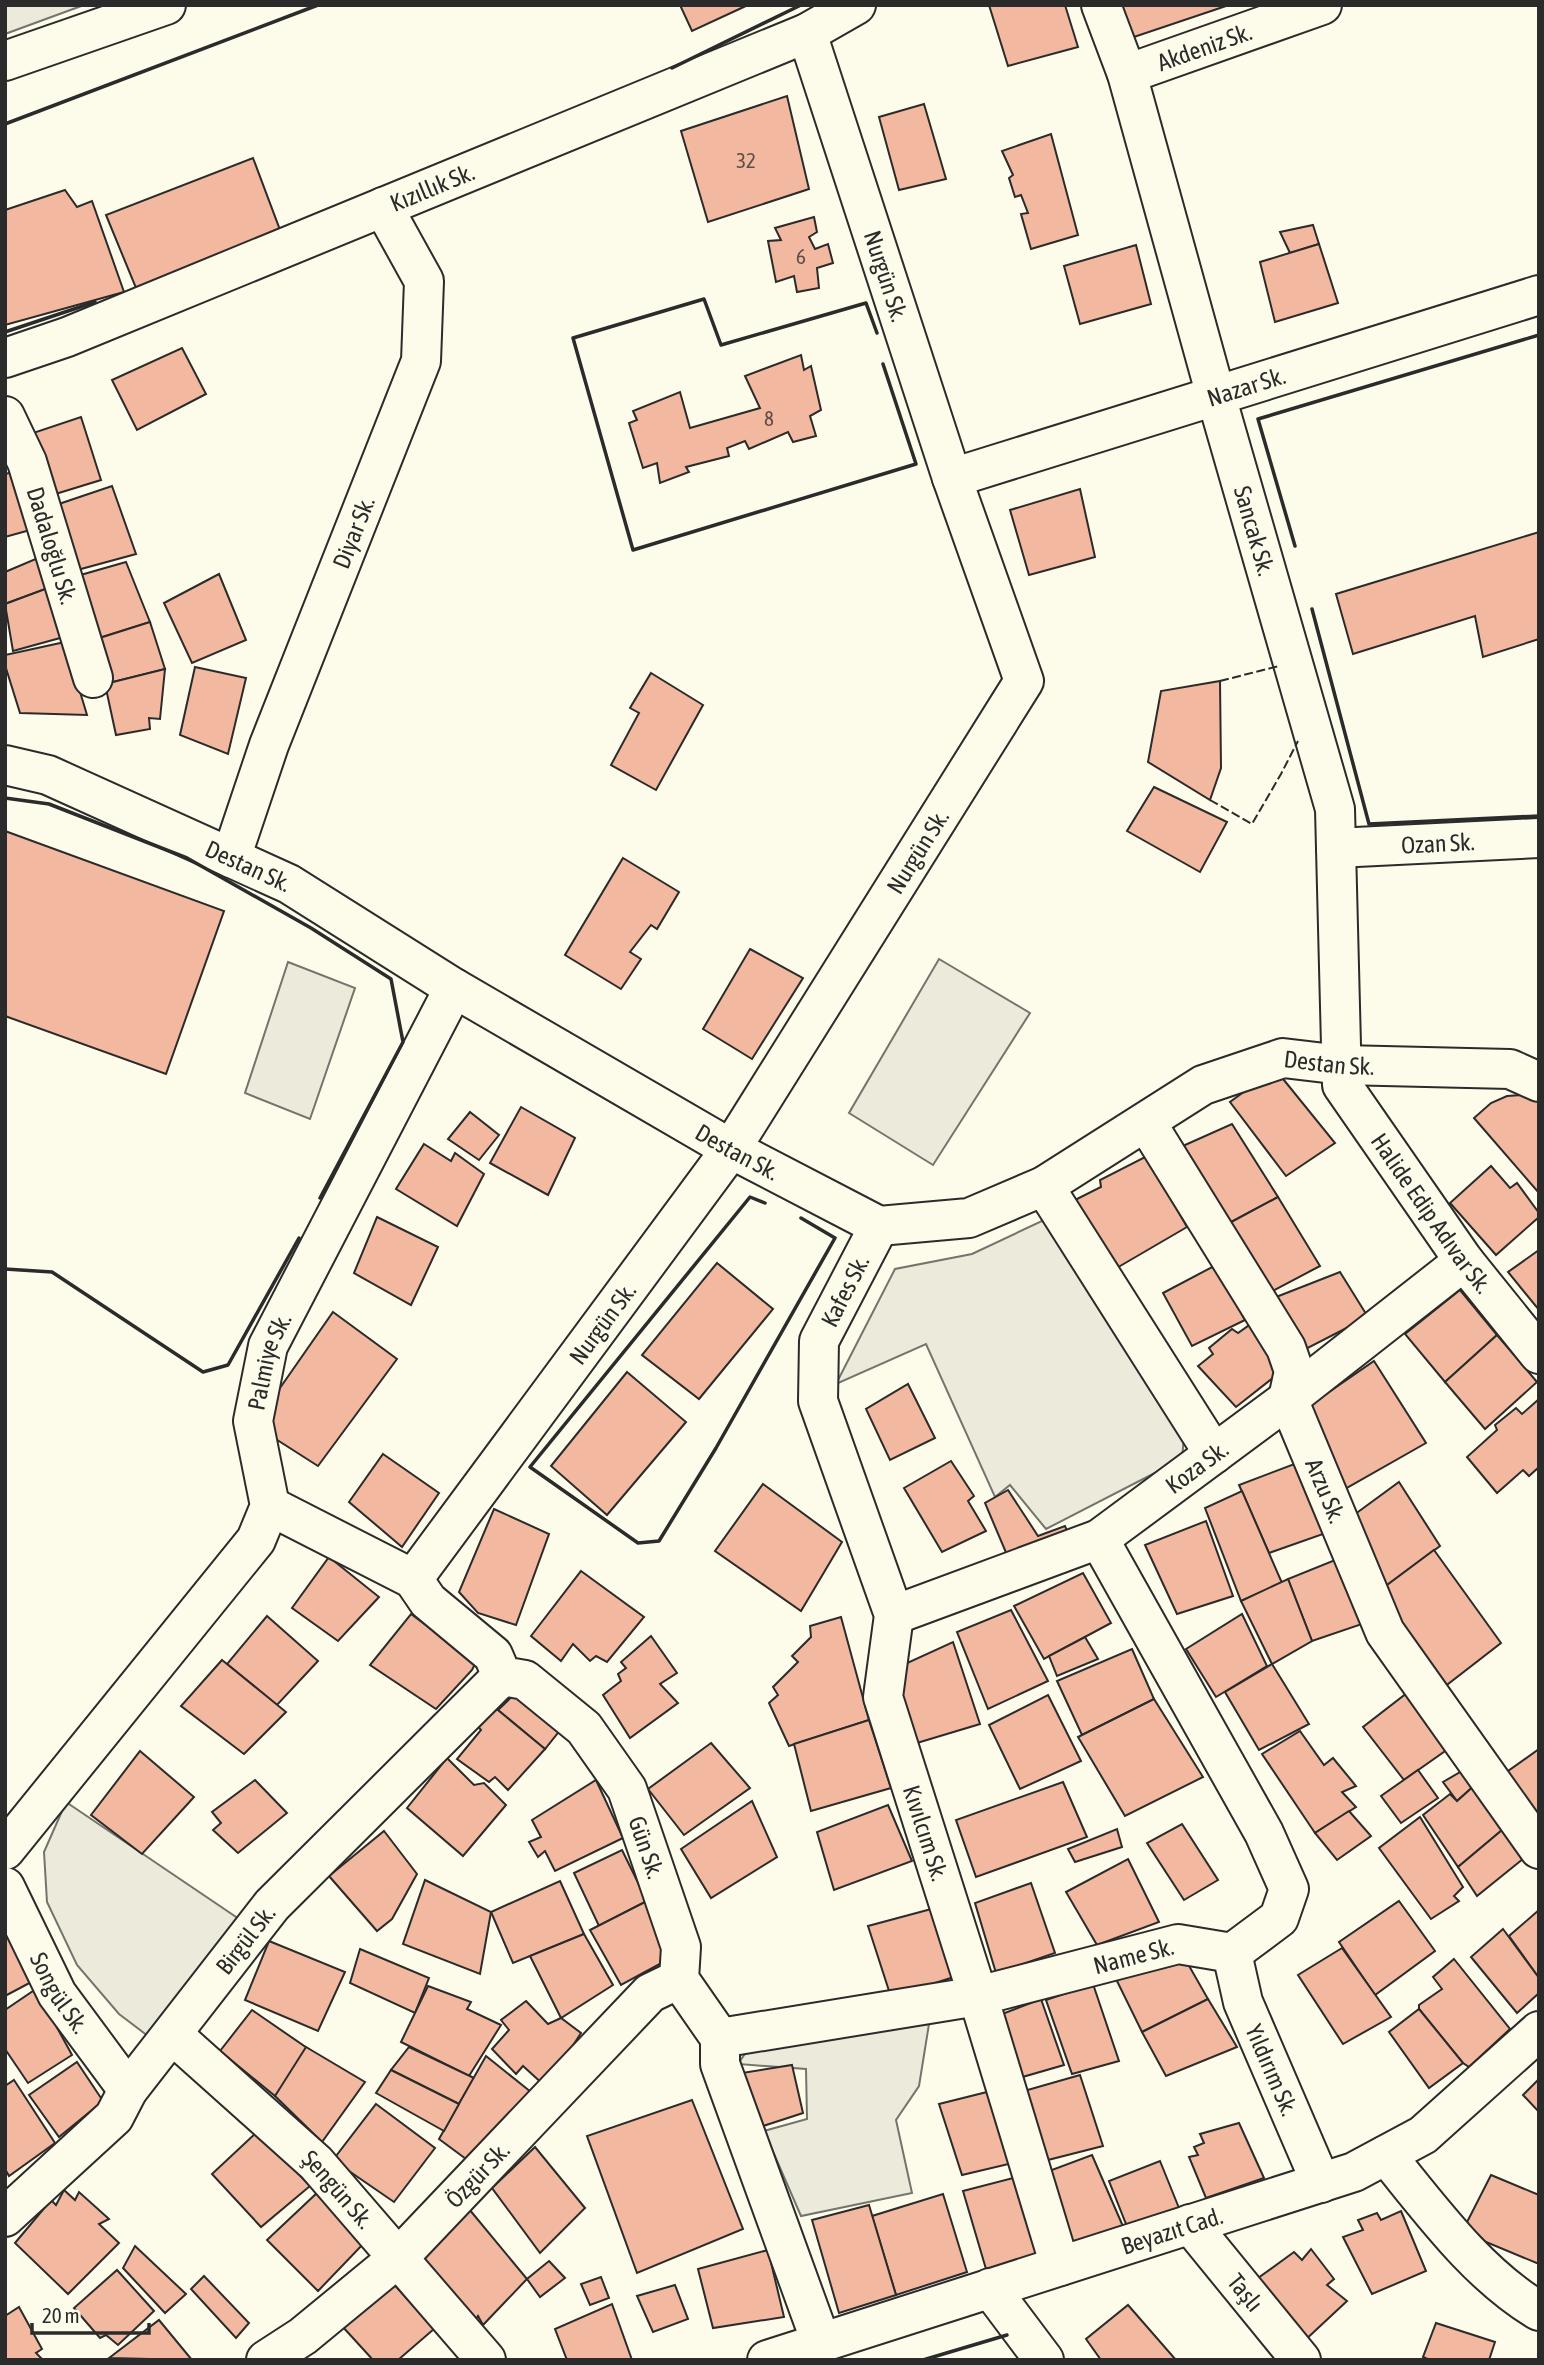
<svg xmlns="http://www.w3.org/2000/svg" width="1544" height="2365" font-family="'Asap Condensed',sans-serif">
	<style>
		.green { fill: #ecebdb; stroke: #74746e; stroke-width: 2 }
		.building { fill: #f2b8a0; stroke: #2b2b2b; stroke-width: 2 }
		.lines { fill: none; stroke-linecap: round; stroke-linejoin: round }
		.minor-casing { stroke: #2b2b2b; stroke-width: 42 }
		.major-casing { stroke: #2b2b2b; stroke-width: 42 }
		.minor { stroke: #fdfbea; stroke-width: 38 }
		.major { stroke: #fdfbea; stroke-width: 38 }
		.fence { stroke: #2b2b2b; stroke-width: 2; stroke-dasharray: 9 3.5; stroke-linecap: butt }
		.wall { stroke: #2b2b2b; stroke-width: 3.5 }
		.labels { text-anchor: middle; dominant-baseline: central; stroke-width: 5; stroke-linejoin: round; paint-order: stroke }
		.number-label { font-size: 21px; fill: #5d4e48 }
		.street-label { font-size: 24px; fill: #2b2b2b; stroke: #fdfbea }
	</style>
	<rect width="100%" height="100%" fill="#fdfbea"/>
	<!-- green -->
	<g class="green">
		<polygon points="5,5 84,5 5,34"/>
		<polygon points="939,959 1030,1013 933,1165 849,1113"/>
		<polygon points="288,962 355,988 310,1119 245,1093"/>
		<polygon points="1044,1220 1185,1425 1182,1459 1046,1529 1010,1485 995,1497 926,1344 836,1384 895,1269 972,1254"/>
		<polygon points="66,1802 239,1919 148,2036 119,2014 77,1965 47,1902 44,1852"/>
		<polygon points="929,2024 919,2086 896,2120 912,2193 801,2216 764,2131 807,2119 806,2069 738,2064 751,2045"/>
	</g>
	<!-- building -->
	<g class="building">
		<polygon points="680,5 748,5 692,31"/>
		<polygon points="989,5 1065,5 1078,47 1008,66"/>
		<polygon points="1119,5 1229,5 1131,38"/>
		<polygon points="787,96 809,189 708,222 681,131"/>
		<polygon points="924,104 946,179 899,190 879,117"/>
		<polygon points="1051,134 1078,235 1031,249 1021,214 1028,213 1021,195 1015,197 1009,178 1013,175 1002,151"/>
		<polygon points="253,158 283,238 136,288 106,215"/>
		<polygon points="65,190 77,207 92,201 124,292 5,325 5,210"/>
		<polygon points="814,217 817,232 809,237 815,249 828,244 833,263 817,268 819,288 797,292 794,276 776,282 768,241 781,240 775,228"/>
		<polygon points="1313,225 1319,244 1290,253 1280,232"/>
		<polygon points="1319,244 1338,303 1275,322 1260,262"/>
		<polygon points="1136,245 1151,304 1080,324 1064,266"/>
		<polygon points="182,348 206,394 137,430 112,380"/>
		<polygon points="801,355 804,370 811,366 821,410 810,416 816,436 793,442 788,432 749,449 745,441 727,448 729,456 686,467 689,472 660,483 657,463 643,468 629,423 637,420 633,411 680,392 690,428 760,408 745,376"/>
		<polygon points="81,417 101,480 49,496 27,435"/>
		<polygon points="21,470 41,527 5,537 5,474"/>
		<polygon points="112,486 136,554 70,572 50,507"/>
		<polygon points="1080,489 1095,557 1029,575 1010,510"/>
		<polygon points="1539,532 1539,639 1483,657 1475,616 1353,654 1336,594"/>
		<polygon points="45,555 56,585 5,604 5,572"/>
		<polygon points="126,562 150,622 90,641 70,578"/>
		<polygon points="219,574 246,640 192,663 164,603"/>
		<polygon points="56,585 71,635 13,651 5,604"/>
		<polygon points="150,622 165,669 105,684 90,641"/>
		<polygon points="65,642 87,715 20,713 5,665 5,655"/>
		<polygon points="195,667 246,678 228,754 180,735"/>
		<polygon points="165,669 160,719 149,718 150,729 116,735 105,684"/>
		<polygon points="651,673 703,705 656,790 611,765 639,713 630,708"/>
		<polygon points="1220,681 1221,768 1210,800 1148,762 1161,691"/>
		<polygon points="1154,787 1227,822 1200,872 1127,831"/>
		<polygon points="5,831 224,911 166,1074 5,1016"/>
		<polygon points="623,858 679,892 657,929 651,925 630,952 641,959 621,989 565,955"/>
		<polygon points="750,949 803,978 752,1059 703,1029"/>
		<polygon points="1275,1069 1335,1143 1286,1176 1230,1102"/>
		<polygon points="1539,1094 1539,1193 1474,1118 1491,1103 1507,1096"/>
		<polygon points="521,1107 575,1138 548,1195 490,1163"/>
		<polygon points="470,1112 499,1135 479,1160 448,1139"/>
		<polygon points="1232,1124 1278,1197 1222,1227 1176,1149"/>
		<polygon points="424,1144 451,1161 455,1153 484,1174 457,1226 396,1189"/>
		<polygon points="1147,1156 1187,1227 1115,1269 1075,1200 1101,1187 1100,1180"/>
		<polygon points="1491,1166 1510,1188 1517,1183 1539,1213 1539,1217 1496,1255 1450,1203"/>
		<polygon points="1278,1197 1320,1266 1263,1296 1222,1227"/>
		<polygon points="377,1217 438,1247 411,1305 354,1273"/>
		<polygon points="1539,1250 1539,1310 1508,1272"/>
		<polygon points="717,1263 773,1309 699,1399 642,1355"/>
		<polygon points="1216,1265 1245,1320 1192,1346 1163,1293"/>
		<polygon points="1340,1272 1368,1317 1298,1353 1271,1299"/>
		<polygon points="1460,1290 1497,1335 1445,1382 1405,1334"/>
		<polygon points="333,1312 397,1359 318,1466 271,1436 273,1398"/>
		<polygon points="1255,1321 1288,1366 1236,1407 1198,1366 1213,1354 1209,1348 1232,1329 1238,1333"/>
		<polygon points="1497,1335 1537,1382 1485,1429 1445,1382"/>
		<polygon points="1374,1361 1426,1443 1343,1490 1303,1410"/>
		<polygon points="627,1372 686,1422 607,1515 551,1466"/>
		<polygon points="908,1384 935,1438 890,1460 866,1409"/>
		<polygon points="1539,1399 1539,1467 1529,1476 1523,1470 1497,1493 1467,1457 1497,1430 1495,1425 1516,1408 1522,1414"/>
		<polygon points="383,1454 439,1493 402,1547 349,1502"/>
		<polygon points="951,1461 974,1496 968,1501 986,1531 942,1552 904,1488"/>
		<polygon points="1297,1463 1326,1533 1269,1553 1239,1485"/>
		<polygon points="1399,1482 1440,1546 1375,1594 1347,1520"/>
		<polygon points="763,1484 842,1542 801,1611 715,1551"/>
		<polygon points="1008,1490 1038,1536 1065,1526 1071,1541 1010,1562 985,1503"/>
		<polygon points="1242,1491 1282,1583 1241,1601 1205,1508"/>
		<polygon points="494,1509 549,1534 516,1625 478,1613 459,1592"/>
		<polygon points="1206,1521 1233,1596 1177,1614 1145,1545"/>
		<polygon points="1434,1550 1501,1643 1439,1691 1375,1594"/>
		<polygon points="329,1557 379,1597 338,1641 292,1608"/>
		<polygon points="1340,1558 1365,1623 1312,1641 1288,1579"/>
		<polygon points="581,1571 644,1617 607,1662 596,1656 590,1661 573,1644 561,1661 531,1636"/>
		<polygon points="1083,1573 1111,1623 1044,1659 1014,1606"/>
		<polygon points="1288,1579 1312,1641 1272,1664 1241,1601"/>
		<polygon points="1011,1610 1048,1681 988,1709 957,1632"/>
		<polygon points="411,1614 476,1662 472,1670 436,1709 370,1665"/>
		<polygon points="1242,1614 1267,1666 1216,1697 1186,1649"/>
		<polygon points="267,1616 318,1661 277,1705 227,1664"/>
		<polygon points="841,1617 869,1720 789,1746 769,1703 778,1695 773,1687 798,1662 792,1656 811,1637 810,1626"/>
		<polygon points="651,1636 677,1673 660,1684 678,1703 630,1738 603,1695 621,1681 618,1674 626,1668 621,1662"/>
		<polygon points="1085,1637 1098,1659 1057,1676 1049,1656"/>
		<polygon points="953,1642 980,1724 917,1743 894,1669"/>
		<polygon points="1132,1649 1154,1699 1082,1735 1057,1681"/>
		<polygon points="222,1660 286,1712 244,1754 181,1706"/>
		<polygon points="1272,1664 1309,1724 1259,1750 1225,1692"/>
		<polygon points="522,1687 561,1729 545,1749 498,1710"/>
		<polygon points="1407,1693 1448,1749 1404,1780 1363,1727"/>
		<polygon points="1048,1695 1081,1761 1020,1789 989,1725"/>
		<polygon points="1154,1699 1203,1777 1125,1816 1078,1737"/>
		<polygon points="493,1706 545,1749 508,1790 495,1777 489,1782 457,1759 481,1730 476,1724"/>
		<polygon points="869,1720 891,1788 811,1811 794,1744"/>
		<polygon points="1300,1731 1324,1765 1333,1758 1356,1786 1342,1792 1356,1807 1315,1833 1262,1754"/>
		<polygon points="711,1743 750,1788 684,1835 648,1789"/>
		<polygon points="1539,1749 1539,1824 1501,1776"/>
		<polygon points="140,1751 194,1797 142,1854 91,1815"/>
		<polygon points="447,1758 474,1785 484,1783 506,1805 463,1856 407,1808"/>
		<polygon points="1418,1770 1438,1798 1401,1823 1381,1796"/>
		<polygon points="1462,1771 1476,1784 1457,1801 1443,1782"/>
		<polygon points="255,1780 287,1813 238,1853 213,1830 221,1823 212,1812"/>
		<polygon points="596,1780 623,1838 555,1871 545,1851 538,1857 529,1842 541,1837 532,1820"/>
		<polygon points="1063,1782 1087,1837 976,1877 956,1820"/>
		<polygon points="1476,1784 1508,1825 1458,1867 1423,1815 1450,1794 1457,1801"/>
		<polygon points="752,1801 777,1857 711,1898 681,1849"/>
		<polygon points="888,1805 912,1861 834,1890 817,1832"/>
		<polygon points="1349,1811 1371,1836 1337,1860 1315,1833"/>
		<polygon points="1420,1817 1463,1887 1454,1896 1459,1901 1431,1919 1379,1848"/>
		<polygon points="1182,1824 1218,1880 1184,1900 1147,1843"/>
		<polygon points="1508,1825 1529,1854 1477,1896 1458,1867"/>
		<polygon points="1117,1829 1122,1847 1075,1862 1068,1849"/>
		<polygon points="384,1831 417,1874 392,1919 377,1931 329,1876"/>
		<polygon points="622,1850 647,1901 599,1926 574,1873"/>
		<polygon points="1128,1859 1159,1922 1097,1945 1066,1892"/>
		<polygon points="425,1880 491,1912 480,1974 403,1944"/>
		<polygon points="560,1881 584,1934 513,1963 491,1912"/>
		<polygon points="1031,1883 1055,1953 996,1973 975,1903"/>
		<polygon points="647,1901 669,1959 621,1985 590,1930"/>
		<polygon points="1399,1901 1435,1951 1375,1995 1339,1942"/>
		<polygon points="935,1908 957,1976 891,1997 868,1926"/>
		<polygon points="1539,1910 1539,1978 1509,1936"/>
		<polygon points="5,1913 37,1979 5,1996"/>
		<polygon points="1503,1929 1539,1978 1539,1993 1517,2013 1471,1957"/>
		<polygon points="584,1934 613,1985 561,2018 530,1956"/>
		<polygon points="269,1941 345,1972 318,2031 245,2000"/>
		<polygon points="1342,1948 1391,2017 1343,2044 1298,1975"/>
		<polygon points="360,1949 429,1978 415,2013 350,1983"/>
		<polygon points="1180,1950 1208,1999 1142,2032 1116,1979"/>
		<polygon points="1454,1959 1510,2029 1469,2067 1463,2063 1419,2009 1419,2005 1442,1989 1433,1977"/>
		<polygon points="1093,1984 1119,2061 1072,2074 1046,2000"/>
		<polygon points="428,1986 471,2002 467,2009 501,2025 469,2076 401,2042"/>
		<polygon points="36,1989 72,2055 28,2083 5,2049 5,2010"/>
		<polygon points="1041,1999 1064,2065 1012,2080 992,2018"/>
		<polygon points="1208,1999 1237,2047 1166,2076 1142,2032"/>
		<polygon points="526,2001 548,2024 561,2018 581,2033 546,2087 523,2066 516,2074 492,2049 509,2030 501,2020"/>
		<polygon points="1419,2009 1463,2063 1429,2088 1389,2032"/>
		<polygon points="252,2010 310,2050 275,2096 220,2051"/>
		<polygon points="306,2047 365,2082 322,2142 275,2096"/>
		<polygon points="409,2047 474,2078 459,2104 391,2070"/>
		<polygon points="486,2056 531,2092 466,2159 439,2139"/>
		<polygon points="77,2062 103,2101 59,2137 29,2095"/>
		<polygon points="792,2065 803,2113 757,2128 742,2073"/>
		<polygon points="391,2070 459,2104 444,2131 376,2093"/>
		<polygon points="1080,2075 1103,2146 1040,2162 1017,2093"/>
		<polygon points="1539,2079 1539,2112 1523,2095"/>
		<polygon points="14,2080 55,2143 9,2176 5,2169 5,2086"/>
		<polygon points="999,2089 1021,2161 962,2175 939,2104"/>
		<polygon points="692,2100 743,2229 637,2273 587,2136"/>
		<polygon points="376,2104 435,2148 394,2202 333,2160"/>
		<polygon points="1239,2123 1264,2178 1206,2198 1189,2157 1198,2155 1194,2147 1204,2143 1200,2134"/>
		<polygon points="258,2131 310,2186 261,2227 212,2174"/>
		<polygon points="535,2147 585,2208 540,2253 492,2188"/>
		<polygon points="1092,2155 1125,2231 1070,2251 1041,2174"/>
		<polygon points="1160,2161 1181,2213 1128,2229 1109,2181"/>
		<polygon points="1025,2175 1048,2254 986,2269 963,2191"/>
		<polygon points="1491,2175 1539,2195 1539,2264 1462,2232"/>
		<polygon points="64,2190 75,2200 79,2192 109,2219 99,2224 119,2243 68,2294 15,2243 51,2200 56,2205"/>
		<polygon points="318,2192 366,2241 318,2291 267,2240"/>
		<polygon points="943,2194 967,2272 896,2295 872,2216"/>
		<polygon points="869,2205 896,2295 839,2313 812,2220"/>
		<polygon points="469,2209 527,2279 483,2325 478,2316 474,2322 415,2256"/>
		<polygon points="1401,2211 1426,2271 1372,2294 1343,2237 1363,2230 1358,2220 1377,2213 1381,2220"/>
		<polygon points="135,2246 186,2294 165,2313 123,2268"/>
		<polygon points="1311,2249 1334,2279 1327,2285 1347,2301 1302,2343 1254,2281 1294,2252 1302,2260"/>
		<polygon points="768,2250 784,2317 713,2328 698,2269"/>
		<polygon points="549,2261 565,2278 540,2297 527,2279"/>
		<polygon points="117,2270 154,2311 118,2345 106,2335 100,2338 74,2308"/>
		<polygon points="204,2276 249,2323 236,2338 191,2289"/>
		<polygon points="601,2277 609,2298 590,2305 581,2284"/>
		<polygon points="392,2282 434,2329 398,2360 373,2360 342,2326"/>
		<polygon points="675,2285 688,2319 653,2332 637,2296"/>
		<polygon points="612,2304 632,2360 567,2360 555,2329"/>
		<polygon points="1128,2305 1176,2360 1101,2360 1086,2339"/>
		<polygon points="19,2307 42,2349 36,2353 43,2360 5,2360 5,2316"/>
		<polygon points="159,2320 192,2360 109,2358"/>
		<polygon points="1436,2323 1495,2342 1489,2360 1430,2360 1423,2357"/>
	</g>
	<g class="lines">
		<defs>
			<g id="minor">
				<path id="s1" d="M1101,5L1127,74L1216,396L1335,809L1342,1085L1464,1261L1539,1354"/>
				<path id="s2" d="M1127,74L1322,5"/>
				<path id="s3" d="M5,358L67,337L807,33L856,5"/>
				<path id="s4" d="M5,416L27,462L93,678"/>
				<path id="s5" d="M952,478L1539,295"/>
				<path id="s6" d="M5,765L48,775L289,884L454,988L731,1149L879,1226L969,1218L1044,1186L1203,1085L1283,1058L1342,1065L1510,1069L1539,1082"/>
				<path id="s7" d="M1336,848L1539,838"/>
				<path id="s8" d="M231,858L269,745L421,361L424,281L383,207"/>
				<path id="s9" d="M1146,1122L1286,1348L1294,1371L1288,1399L1385,1632L1539,1849"/>
				<polyline points="1044,1186 1214,1454"/>
				<path id="s10" d="M879,1226L819,1341L818,1401L894,1615L883,1697L978,1996L1060,2266"/>
				<path id="s11" d="M270,1506L413,1579L428,1601L493,1655L502,1676L525,1680L584,1728L627,1789L681,1947L679,1979L720,2038V2064L821,2342"/>
				<path id="s12" d="M413,1579L731,1149L1024,681L952,478L807,33"/>
				<path id="s13" d="M894,1615L1099,1539L1288,1399L1464,1261"/>
				<path id="s14" d="M5,1850L256,1540L270,1506L253,1421L268,1346L454,988"/>
				<path id="s15" d="M5,1887L57,1994L128,2090"/>
				<path id="s16" d="M1232,1953L1243,2002L1321,2183"/>
				<path id="s17" d="M173,2035L316,2163L486,2360"/>
				<path id="s18" d="M720,2038L978,1996L1178,1944L1232,1953L1279,1918L1289,1889L1264,1833L1099,1539"/>
				<path d="M1386,2155C1431,2210 1477,2274 1539,2311"/>
				<path id="s19" d="M5,2217L114,2117L128,2090L272,1905L502,1676"/>
				<path id="s20" d="M1190,2224L1301,2360"/>
				<polyline points="990,2288 1044,2360"/>
				<path id="s21" d="M266,2360L303,2336L399,2257L650,1993L679,1979"/>
				<path id="s22" d="M767,2360L1354,2172L1423,2135L1539,2031"/>
			</g>
			<polyline id="major" points="5,61 166,5"/>
		</defs>
		<!-- minor casing -->
		<use href="#minor" class="minor-casing"/>
		<!-- major casing -->
		<use href="#major" class="major-casing"/>
		<!-- minor -->
		<use href="#minor" class="minor"/>
		<!-- major -->
		<use href="#major" class="major"/>
		<!-- fence -->
		<g class="fence">
			<polyline points="1220,681 1279,666"/>
			<polyline points="1210,800 1252,824 1281,774 1298,741"/>
		</g>
		<!-- wall -->
		<g class="wall">
			<polyline points="672,68 801,5"/>
			<polyline points="5,124 318,5"/>
			<polyline points="5,332 95,302"/>
			<polyline points="877,333 866,303 721,345 704,299 573,338 633,550 916,464 883,364"/>
			<polyline points="1295,546 1258,419 1539,335"/>
			<polyline points="1312,609 1369,824 1539,816"/>
			<polyline points="5,798 49,804 187,858 311,928 391,979 403,1042 320,1198"/>
			<polyline points="765,1203 750,1197 530,1467 638,1543 659,1541 716,1448 835,1238 801,1218"/>
			<polyline points="5,1269 52,1272 203,1372 228,1365 299,1238"/>
			<polyline points="923,2360 1007,2335"/>
		</g>
	</g>
	<g class="labels">
		<!-- number labels -->
		<g class="number-label">
			<text x="746" y="160">32</text>
			<text x="801" y="256">6</text>
			<text x="769" y="418">8</text>
		</g>
		<!-- street labels -->
		<g class="street-label">
			<text stroke="none"><textPath href="#s2" startOffset="82">Akdeniz Sk.</textPath></text>
			<text stroke="none"><textPath href="#s3" startOffset="460">Kızıllık Sk.</textPath></text>
			<text transform="translate(886 276) rotate(72)">Nurgün Sk.</text>
			<text stroke="none"><textPath href="#s5" startOffset="308">Nazar Sk.</textPath></text>
			<text stroke="none"><textPath href="#s1" startOffset="548">Sancak Sk.</textPath></text>
			<text stroke="none"><textPath href="#s8" startOffset="348">Diyar Sk.</textPath></text>
			<text stroke="none"><textPath href="#s4" startOffset="138">Dadaloğlu Sk.</textPath></text>
			<text stroke="none"><textPath href="#s7" startOffset="102">Ozan Sk.</textPath></text>
			<text stroke="none"><textPath href="#s12" startOffset="886">Nurgün Sk.</textPath></text>
			<text stroke="none"><textPath href="#s6" startOffset="264">Destan Sk.</textPath></text>
			<text stroke="none"><textPath href="#s6" startOffset="1482">Destan Sk.</textPath></text>
			<text stroke="none"><textPath href="#s6" startOffset="831">Destan Sk.</textPath></text>
			<text stroke="none"><textPath href="#s1" startOffset="1270">Halide Edip Adıvar Sk.</textPath></text>
			<text transform="translate(845 1291) rotate(-63)">Kafes Sk.</text>
			<text stroke="none"><textPath href="#s12" startOffset="318">Nurgün Sk.</textPath></text>
			<text stroke="none"><textPath href="#s14" startOffset="584">Palmiye Sk.</textPath></text>
			<text stroke="none"><textPath href="#s13" startOffset="340">Koza Sk.</textPath></text>
			<text stroke="none"><textPath href="#s9" startOffset="418">Arzu Sk.</textPath></text>
			<text stroke="none"><textPath href="#s10" startOffset="642">Kıvılcım Sk.</textPath></text>
			<text stroke="none"><textPath href="#s11" startOffset="530">Gün Sk.</textPath></text>
			<text stroke="none"><textPath href="#s19" startOffset="369">Birgül Sk.</textPath></text>
			<text stroke="none"><textPath href="#s18" startOffset="422">Name Sk.</textPath></text>
			<text stroke="none"><textPath href="#s15" startOffset="119">Songül Sk.</textPath></text>
			<text stroke="none"><textPath href="#s16" startOffset="124">Yıldırım Sk.</textPath></text>
			<text stroke="none"><textPath href="#s21" startOffset="282">Özgür Sk.</textPath></text>
			<text stroke="none"><textPath href="#s17" startOffset="226">Şengün Sk.</textPath></text>
			<text stroke="none"><textPath href="#s22" startOffset="425">Beyazıt Cad.</textPath></text>
			<text stroke="none"><textPath href="#s20" startOffset="88">Taşlı</textPath></text>
		</g>
	</g>
	<!-- border -->
	<rect width="1544" height="2365" fill="none" stroke="#2b2b2b" stroke-width="14"/>
	<!-- scale -->
	<path d="M32 2323v10h117v-10" fill="none" stroke="#2b2b2b" stroke-width="3.5"/>
	<text x="42" y="2323" font-size="21" fill="#2b2b2b" stroke="#fdfbea" stroke-width="5" paint-order="stroke">20 m</text>
</svg>
